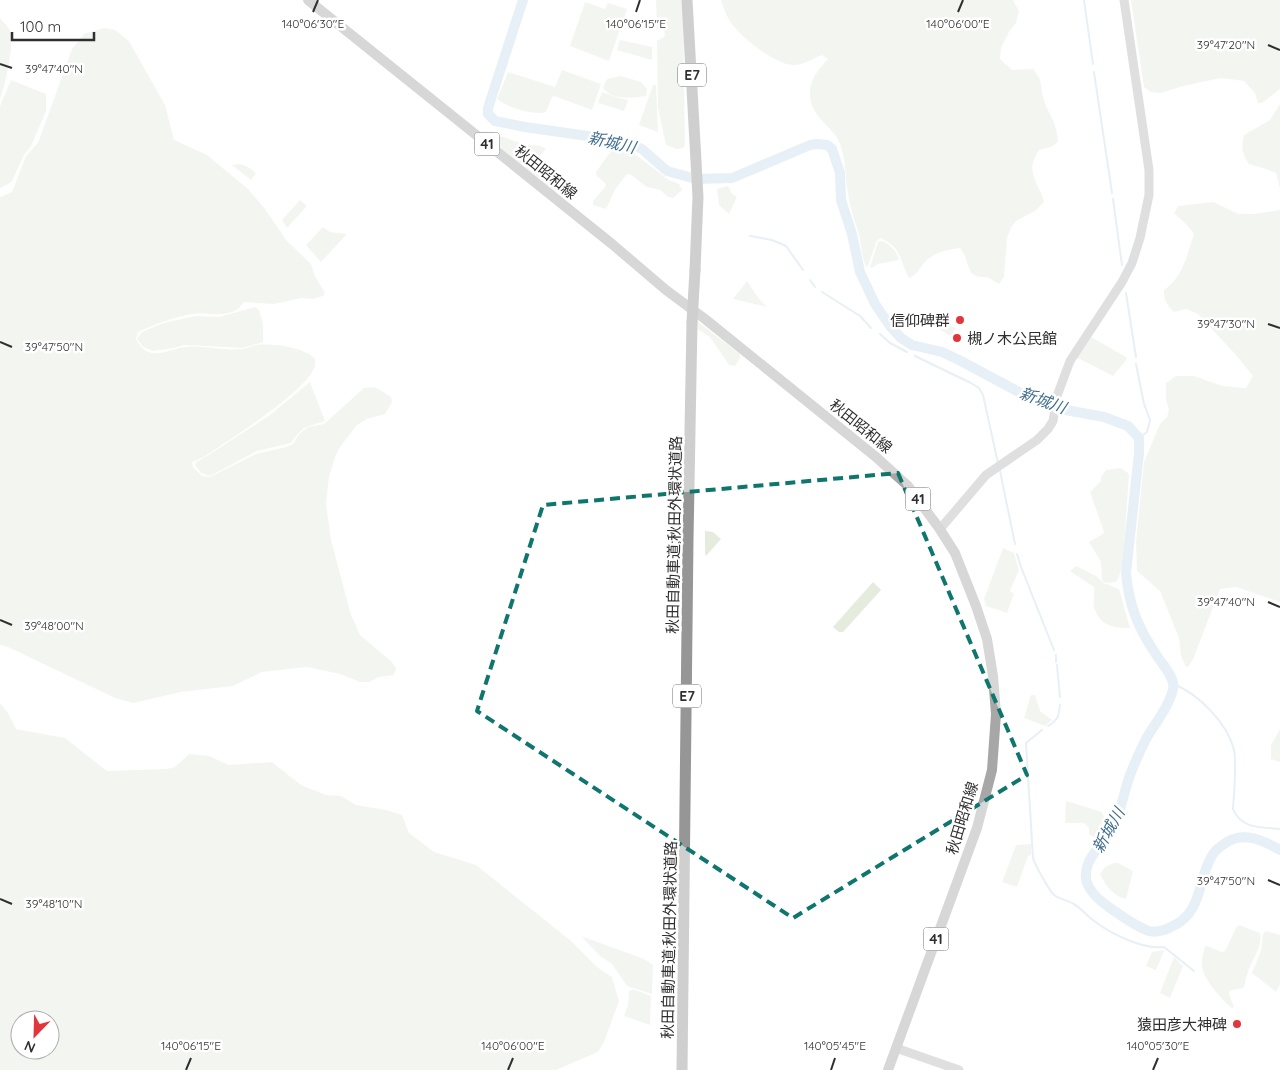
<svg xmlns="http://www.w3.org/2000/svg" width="1280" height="1070" font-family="Quicksand,'Noto Sans JP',sans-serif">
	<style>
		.green { fill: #e5ecdd; fill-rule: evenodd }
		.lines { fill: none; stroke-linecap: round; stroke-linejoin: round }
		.stream { stroke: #caddeb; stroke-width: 2 }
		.river { stroke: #caddeb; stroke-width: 10 }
		.secondary { stroke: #b9b9b9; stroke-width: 9 }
		.primary { stroke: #a7a7a7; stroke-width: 10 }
		.highway { stroke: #969696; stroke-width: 11 }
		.highway-bridge { stroke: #969696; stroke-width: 11 }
		.marked { fill: none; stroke: #0f766e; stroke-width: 4; stroke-dasharray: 10 6; stroke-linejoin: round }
		.ticks { fill: none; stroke: #2f2f2f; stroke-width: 2 }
		.poi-dot { fill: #e2363c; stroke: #fff; stroke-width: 2 }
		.labels { text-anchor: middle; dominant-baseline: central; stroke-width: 5; stroke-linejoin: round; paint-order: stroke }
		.shield { fill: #fff; stroke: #6d6d6d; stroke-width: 1 }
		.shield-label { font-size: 14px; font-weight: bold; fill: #2f2f2f }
		.street-label { font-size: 15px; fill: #2f2f2f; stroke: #fff }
		.poi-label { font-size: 15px; fill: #2f2f2f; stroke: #fff; text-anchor: end }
		.water-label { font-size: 16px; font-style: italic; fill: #3e6d90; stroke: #fff }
		.ticks-label { font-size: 12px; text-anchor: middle; fill: #2f2f2f; stroke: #fff; stroke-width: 5; stroke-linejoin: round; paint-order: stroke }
	</style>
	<rect width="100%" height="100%" fill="#fff"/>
	<!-- green -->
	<g class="green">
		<polygon points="656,0 683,0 685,145 683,148 677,149 666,145 658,108 657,41 665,36 664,29 658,28 657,26"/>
		<path d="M721,0H1013L1019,11L1016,23L1010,30L1001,48L1000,59L1012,70L1033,69C1043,82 1040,83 1043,97C1048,115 1057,120 1058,142L1051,147L1039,150C1024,174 1038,179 1044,202L1035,211L1016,221L1011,228L1007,238L1004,277L999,284L987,277H979L972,274C966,264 967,256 960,248C947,250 935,252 926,261C920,267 917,275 909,278C899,260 903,249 881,238L877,240L867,268C861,258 862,246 859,235C855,221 850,208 848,193C845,178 846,162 841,147C835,125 809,120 810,92C810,78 820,68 828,59L822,55C814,58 802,66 793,65C775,65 736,34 728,18C725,13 723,6 721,0Z"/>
		<polygon points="1131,0 1280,0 1280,89 1262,103 1258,103 1255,93 1244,81 1221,78 1183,86 1161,93 1151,92 1144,87"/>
		<polygon points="585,2 605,9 608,3 627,9 609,61 570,46"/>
		<path d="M0,18C3,22 8,26 10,31C15,44 5,85 0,99Z"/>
		<path d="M104,28L115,30L129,41L165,105L174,140L207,155L248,189L265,209L287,241L311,264L315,276L325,293L323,296L313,299L301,298L274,304L244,302C241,305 239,309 236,310C223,318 206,312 193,314C173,317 156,324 138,332L136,339C140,346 144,352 153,353C164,355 176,347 187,347C205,345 223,351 241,349C246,349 251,346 256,345C272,343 305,347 315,359C315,361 315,364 315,366C308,391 227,441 204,457L192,462L193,467L202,476L210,477L256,454L286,447L293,444L299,434L308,427L324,424L364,388L375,387L391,397L392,402L385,414L367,419L357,425L340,447L335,457L329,477L326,504L331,540L351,615L360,635L391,661L396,668L394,675L379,677L369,682H360L340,674L307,667L262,672L233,686L181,692L133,703L115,698L8,647L0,645V197L12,192L26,156L38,143L72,49L84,34Z"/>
		<polygon points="620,40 652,47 652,60 617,50"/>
		<path d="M562,70L601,84L592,110L554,96L552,97L546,112C535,116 506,107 497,99L508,72L555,87Z"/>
		<path d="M621,76L641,82L647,89L646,96C632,98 612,101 603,88L607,79Z"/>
		<polygon points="11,80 46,94 46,111 31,146 24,155 12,181 7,185 0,188 0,106"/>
		<polygon points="653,85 656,85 658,132 639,125"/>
		<polygon points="602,92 619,98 628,100 624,111 598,103"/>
		<path d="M1280,104V189L1276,173L1266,169L1249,164C1242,154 1241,147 1244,135L1270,120Z"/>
		<path d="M485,131L527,145L541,146L546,149L536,160L535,162L538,166L550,165C556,170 559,180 559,188L555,192L483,135V133Z"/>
		<polygon points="615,149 636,155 669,180 679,184 682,190 673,198 668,197 660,190 647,187 631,175 627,174 615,190 606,209 593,205 593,201 606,186 605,183 596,175 596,172 609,154"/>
		<polygon points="240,164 248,167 256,173 251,180 232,165"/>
		<polygon points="728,186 732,194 737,197 729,214 719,205 717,189"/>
		<polygon points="300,200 307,206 287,228 282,220"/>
		<path d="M1213,202L1239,214H1254L1280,210V602L1236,587L1220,589L1194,657L1189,666L1186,667L1181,656L1179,638L1160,591L1137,571L1136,542L1144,462L1160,424L1167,417L1169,410L1166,400V383L1176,376H1194L1222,386L1246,388L1253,376L1235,354L1198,314L1186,309L1174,312C1167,306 1163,298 1164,290C1183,277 1187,255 1194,234L1186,224L1174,213L1178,206Z"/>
		<polygon points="323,227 330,232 347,234 321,262 306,245"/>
		<path d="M881,241C889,243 898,252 899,260L878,264L872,268L870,267L878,242Z"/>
		<polygon points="747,281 759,299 767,307 733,299"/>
		<polygon points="255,307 259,310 263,324 263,342 243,348 184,345 174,348 153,351 143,347 137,339 142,332 163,323 196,316 219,317"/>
		<polygon points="940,321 956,328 950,336 936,327"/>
		<polygon points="696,322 698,322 740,354 740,358 735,366 729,365 710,337 696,328"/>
		<polygon points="1091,337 1126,357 1127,359 1113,376 1078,358 1078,357"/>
		<path d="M310,382L325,421C307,427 303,425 291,443L257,451L210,476L201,473L195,465L196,462L207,456L270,415Z"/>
		<polygon points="1121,468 1129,474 1123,563 1119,577 1116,582 1107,583 1102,581 1101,562 1089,542 1103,534 1104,532 1090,492 1101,481 1101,477 1106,470"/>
		<polygon points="705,531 713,532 721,539 706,556 705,553"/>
		<polygon points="1003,548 1014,553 1019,570 1010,591 1014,594 1007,613 986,606 984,599"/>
		<path d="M1076,566L1096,576L1104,583L1119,589L1130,628C1114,629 1099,625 1094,607C1093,601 1095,593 1094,587L1070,571Z"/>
		<polygon points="873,582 881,590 843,632 839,632 833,627"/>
		<polygon points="1031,695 1035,695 1040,711 1052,720 1045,726 1024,718"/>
		<path d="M0,703L8,713L16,729L65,738L107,771L167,769L175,767L189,754L209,756L229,765L272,762L301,785L326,795L341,796L356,805L386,810L402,815L409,833L434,852L476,865L571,941L597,967L612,977L619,1001L604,1042L598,1052L556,1070H0ZM20,1020H50V1050H20Z"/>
		<polygon points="1280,729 1280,762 1271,759 1271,745"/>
		<path d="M1066,801L1102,812L1107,823C1104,831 1102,836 1093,837L1089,834V828L1084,823H1065Z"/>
		<polygon points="1031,844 1031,855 1028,856 1017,887 1002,882 1016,845"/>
		<path d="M1114,863H1118L1133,871L1126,899C1114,897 1105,885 1100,874L1105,867Z"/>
		<path d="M1239,925L1260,933C1263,947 1252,959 1248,972C1246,977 1245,983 1244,988C1226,991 1227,988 1234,1007L1232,1008C1223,1001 1202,978 1202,966C1201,960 1204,952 1205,946H1207L1222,952L1225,951L1236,928Z"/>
		<polygon points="1266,931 1280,935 1280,985 1276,992 1252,973 1261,951 1263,934"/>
		<polygon points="581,936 644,959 653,965 652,994 627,986 612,964 600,956"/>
		<polygon points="1163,950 1164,951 1156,970 1146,966 1152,952"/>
		<polygon points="1174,957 1183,966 1170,998 1160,993"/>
		<polygon points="633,989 651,996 650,1025 624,1016 628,1005 629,991"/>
	</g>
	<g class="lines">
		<!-- stream -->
		<g class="stream">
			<polyline points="1084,0 1093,64"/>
			<polyline points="1094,72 1112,193"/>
			<polyline points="1113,199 1122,265"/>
			<polyline points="750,236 772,240 786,246 803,270"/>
			<polyline points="810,280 815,287"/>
			<polyline points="822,292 860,316 871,328"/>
			<polyline points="1126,293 1136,357"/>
			<polyline points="880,334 890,343 907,352"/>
			<polyline points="915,356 971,383 979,388 983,395 998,463"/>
			<polyline points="1136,364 1144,404 1150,420 1147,432 1139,438"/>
			<polyline points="1000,471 1015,544"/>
			<polyline points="1017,554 1021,567 1054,650"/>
			<polyline points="1056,655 1056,662"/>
			<polyline points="1057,665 1060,697"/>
			<path d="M1173,684C1198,693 1228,724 1234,750C1237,767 1234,791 1233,809C1241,829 1261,827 1280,829"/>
			<path d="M1048,726C1058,720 1059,716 1060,705"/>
			<path d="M1042,730L1026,743L1033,858C1035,865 1049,890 1054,895C1059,899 1067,900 1072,903C1080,907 1086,915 1093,920C1109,933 1143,950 1164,947L1194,971"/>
		</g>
		<!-- river -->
		<path class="river" d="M523,0L488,108V114L495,121L525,127L608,139L630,144L642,149L667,171L696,179L732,178L810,145L817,144L827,145L832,149L840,173L841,200L852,234L860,272L875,304L890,326L901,338L912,345L942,352L959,360L1034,400L1055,408L1104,417L1128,426L1139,438V453L1126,573C1129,606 1138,628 1157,656C1163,665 1176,679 1173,689C1169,707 1155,723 1146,739C1141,749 1136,760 1132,770C1123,791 1123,809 1111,831C1103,843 1087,857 1086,873C1084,888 1099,900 1110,908C1122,916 1136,927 1149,931C1157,933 1165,930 1171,927C1204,913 1197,878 1213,854C1216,849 1223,845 1227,842C1245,831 1264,841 1280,850"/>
		<!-- secondary -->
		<g class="secondary">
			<polyline points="940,529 986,475 1037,440 1048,429 1053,421 1057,396 1070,361 1122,282 1132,263 1140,238 1149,195 1149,170 1124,0"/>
			<polyline points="896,1048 959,1070"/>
		</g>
		<!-- primary -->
		<polyline class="primary" points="308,0 612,244 666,290 705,319 876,457 908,486 939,528 955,553 976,606 987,639 993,676 996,714 992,770 977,828 888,1070"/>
		<!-- highway -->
		<g class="highway">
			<polyline points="687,0 698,197 695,270"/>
			<polyline points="682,1070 688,539 692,322"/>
		</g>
		<!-- highway-bridge -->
		<polyline class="highway-bridge" points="692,322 695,270"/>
	</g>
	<!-- marked area -->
	<path d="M0 0H1280V1070H0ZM898,473L1027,775L793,918L477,711L543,505Z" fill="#fff" fill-opacity=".55" fill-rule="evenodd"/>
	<path class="marked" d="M898,473L1027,775L793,918L477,711L543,505Z"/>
	<!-- ticks -->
	<path class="ticks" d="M313,12L318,0M636,12L640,0M958,12L963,0M1268,45L1280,50M0,64L12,68M1268,324L1280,328M0,342L12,347M1268,602L1280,607M0,620L12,625M1268,880L1280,885M0,899L12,904M186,1070L191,1058M508,1070L513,1058M831,1070L835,1058M1153,1070L1158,1058"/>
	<!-- markers -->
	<g class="poi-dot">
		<circle cx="960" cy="320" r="5"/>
		<circle cx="957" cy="338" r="5"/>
		<circle cx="1237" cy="1024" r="5"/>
	</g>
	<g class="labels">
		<!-- shield labels -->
		<g class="shield">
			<rect x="678" y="63.5" width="28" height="23" rx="4"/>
			<rect x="474.5" y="132.5" width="25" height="23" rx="4"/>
			<rect x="905.5" y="487.5" width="25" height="23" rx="4"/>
			<rect x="673" y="684.5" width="28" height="23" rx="4"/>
			<rect x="923.5" y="927.5" width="25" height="23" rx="4"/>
		</g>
		<g class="shield-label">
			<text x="692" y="75">E7</text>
			<text x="487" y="144">41</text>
			<text x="918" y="499">41</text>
			<text x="687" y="696">E7</text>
			<text x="936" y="939">41</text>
		</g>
		<!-- street labels -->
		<g class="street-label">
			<text transform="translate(546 172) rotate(39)">秋田昭和線</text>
			<text transform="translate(861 426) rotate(39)">秋田昭和線</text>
			<text transform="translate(674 535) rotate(-89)">秋田自動車道;秋田外環状道路</text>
			<text transform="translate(962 818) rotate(-73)">秋田昭和線</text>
			<text transform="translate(669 940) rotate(-89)">秋田自動車道;秋田外環状道路</text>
		</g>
		<!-- poi labels -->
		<g class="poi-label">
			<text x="950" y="320">信仰碑群</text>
			<text x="967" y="338" text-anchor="start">槻ノ木公民館</text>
			<text x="1227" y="1024">猿田彦大神碑</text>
		</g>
		<!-- water labels -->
		<g class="water-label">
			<text transform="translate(612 142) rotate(13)">新城川</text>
			<text transform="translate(1043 400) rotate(20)">新城川</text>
			<text transform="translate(1108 830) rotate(-61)">新城川</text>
		</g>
	</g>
	<g class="ticks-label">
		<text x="636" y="28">140°06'15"E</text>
		<text x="958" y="28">140°06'00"E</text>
		<text x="313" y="28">140°06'30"E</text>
		<text x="1226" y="49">39°47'20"N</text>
		<text x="54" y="73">39°47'40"N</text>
		<text x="1226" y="328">39°47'30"N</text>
		<text x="54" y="351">39°47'50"N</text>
		<text x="1226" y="606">39°47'40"N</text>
		<text x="54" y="630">39°48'00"N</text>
		<text x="1226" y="885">39°47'50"N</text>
		<text x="54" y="908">39°48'10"N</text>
		<text x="191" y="1050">140°06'15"E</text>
		<text x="513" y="1050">140°06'00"E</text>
		<text x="835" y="1050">140°05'45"E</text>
		<text x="1158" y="1050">140°05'30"E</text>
	</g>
	<!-- north arrow -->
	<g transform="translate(35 1035) rotate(203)"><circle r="24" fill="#ffffff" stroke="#acacac"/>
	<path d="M0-4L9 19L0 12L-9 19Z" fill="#e2363c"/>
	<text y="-8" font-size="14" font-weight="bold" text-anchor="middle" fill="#2f2f2f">N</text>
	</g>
	<!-- scale -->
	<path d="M12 32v8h82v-8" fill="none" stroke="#2f2f2f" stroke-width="2.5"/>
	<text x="20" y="32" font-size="15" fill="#2f2f2f" stroke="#ffffff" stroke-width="4" paint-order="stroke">100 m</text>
</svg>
